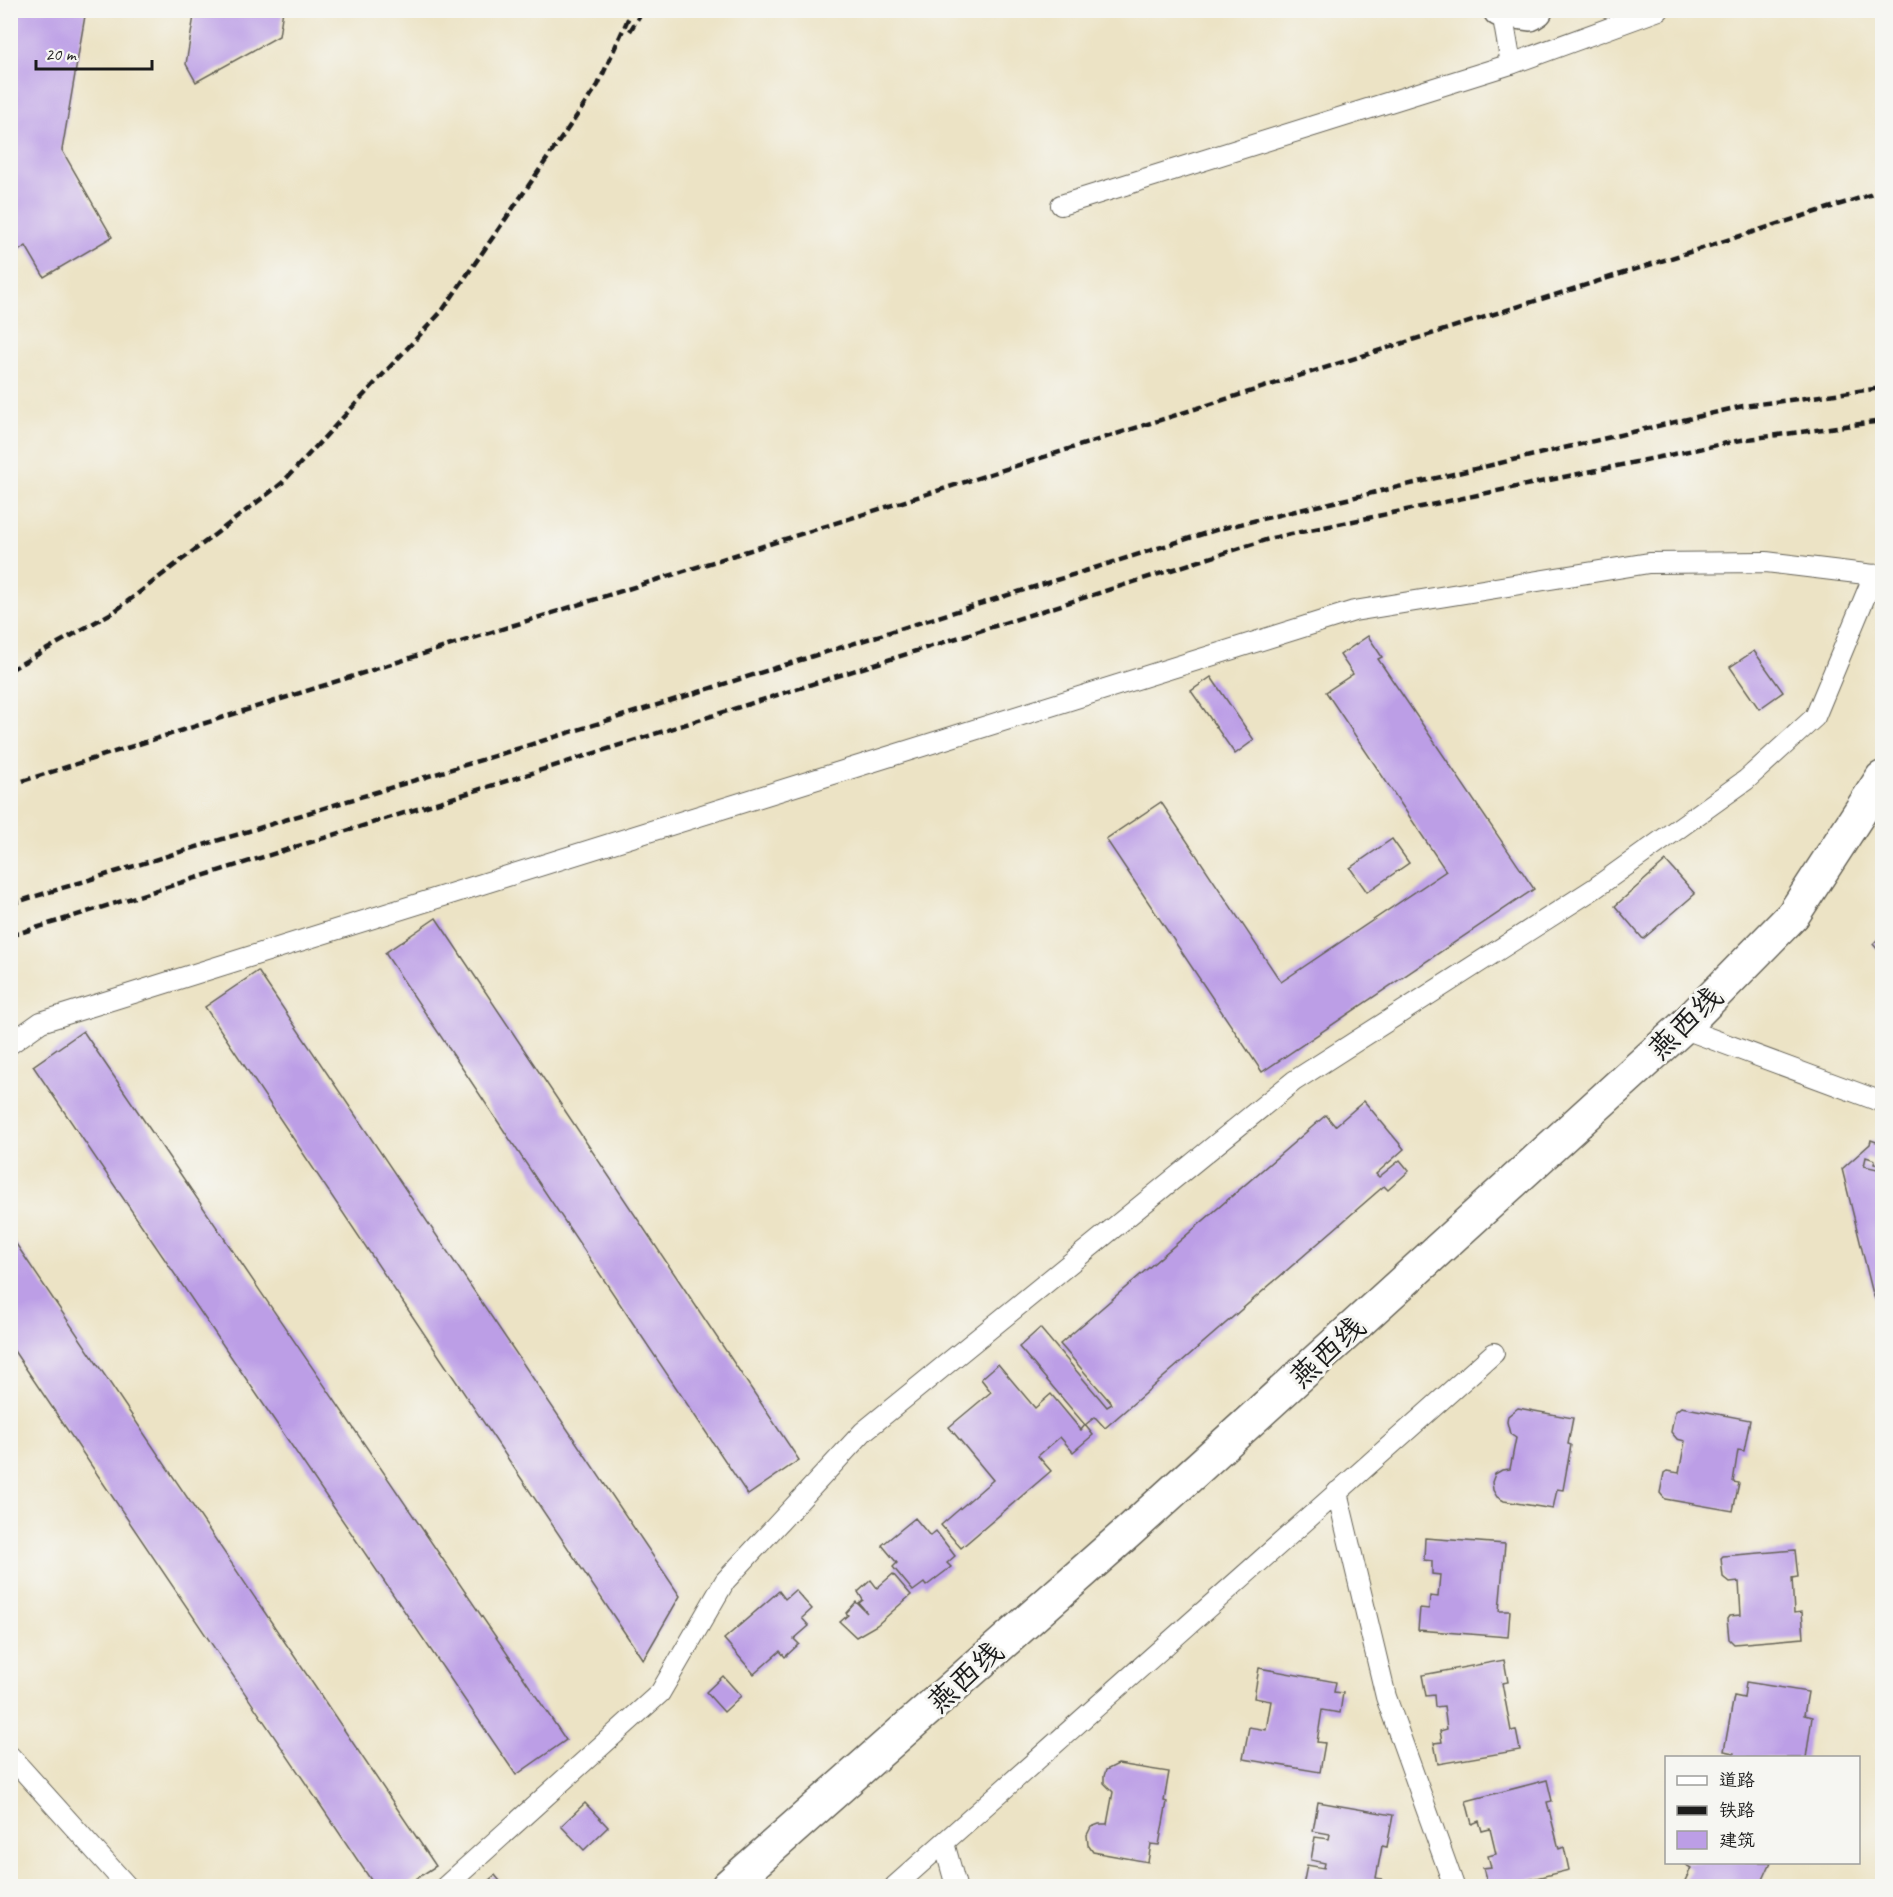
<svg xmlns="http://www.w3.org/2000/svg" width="1893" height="1897" font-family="Caveat,'LXGW WenKai TC',sans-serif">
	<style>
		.building { fill: #bc9ee6 }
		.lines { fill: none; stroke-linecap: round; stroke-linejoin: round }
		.service-casing { stroke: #656257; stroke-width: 22 }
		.minor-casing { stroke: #656257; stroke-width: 36 }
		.service { stroke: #fff; stroke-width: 20 }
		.minor { stroke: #fff; stroke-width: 33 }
		.rail { stroke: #1c1c1c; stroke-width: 4.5; stroke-dasharray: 9 4.5; stroke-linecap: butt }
		.labels { text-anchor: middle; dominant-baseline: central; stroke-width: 6; stroke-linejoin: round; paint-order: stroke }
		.street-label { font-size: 30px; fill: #1c1c1c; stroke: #f6f6f2 }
	</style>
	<rect width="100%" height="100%" fill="#f6f6f2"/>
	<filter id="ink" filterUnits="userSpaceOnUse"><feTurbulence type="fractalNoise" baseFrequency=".0167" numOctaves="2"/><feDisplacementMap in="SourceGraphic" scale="12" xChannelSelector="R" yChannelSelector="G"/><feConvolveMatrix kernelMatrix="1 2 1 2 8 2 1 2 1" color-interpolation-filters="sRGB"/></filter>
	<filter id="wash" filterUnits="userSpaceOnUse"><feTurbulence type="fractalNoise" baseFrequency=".008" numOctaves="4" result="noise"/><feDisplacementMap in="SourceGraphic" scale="24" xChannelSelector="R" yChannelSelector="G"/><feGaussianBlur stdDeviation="1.35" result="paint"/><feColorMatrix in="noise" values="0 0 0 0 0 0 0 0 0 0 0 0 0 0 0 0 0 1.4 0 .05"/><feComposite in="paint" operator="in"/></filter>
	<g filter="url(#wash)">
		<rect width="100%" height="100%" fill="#ece3c5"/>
		<g id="blocks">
			<!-- building -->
			<g class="building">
				<polygon points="18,10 86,10 62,150 112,237 44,277 26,246 10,256 10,48"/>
				<polygon points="195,10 283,10 279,36 196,82 186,64"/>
				<polygon points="1368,636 1382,657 1378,659 1534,889 1262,1072 1106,839 1161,802 1281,982 1446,871 1326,692 1353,674 1340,655"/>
				<polygon points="1754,651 1783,692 1759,709 1730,667"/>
				<polygon points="1211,677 1254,740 1235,754 1191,691"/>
				<polygon points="1392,839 1409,863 1367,892 1350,868"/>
				<polygon points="1666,861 1695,894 1643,939 1615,906"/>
				<polygon points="436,918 799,1460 748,1495 385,953"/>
				<polygon points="1882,935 1882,955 1873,944"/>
				<polygon points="258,971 680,1596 643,1660 205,1007"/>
				<polygon points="83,1031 566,1740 516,1775 33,1066"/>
				<polygon points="1364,1101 1404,1149 1376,1174 1379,1177 1400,1160 1409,1171 1388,1190 1384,1186 1105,1428 1095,1417 1085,1425 1019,1347 1040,1328 1107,1407 1112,1404 1060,1344 1326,1115 1335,1126"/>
				<polygon points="1882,1134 1882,1166 1874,1164 1875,1160 1866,1157 1864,1166 1882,1170 1882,1189 1880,1203 1882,1216 1882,1315 1873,1294 1842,1169 1870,1144 1871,1140 1879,1143"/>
				<polygon points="10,1235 436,1866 405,1886 375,1886 10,1345"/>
				<polygon points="998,1364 1035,1408 1051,1394 1081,1430 1085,1425 1093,1435 1073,1452 1060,1437 1038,1456 1051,1471 961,1548 941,1525 993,1480 949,1427 991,1392 981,1379"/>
				<polygon points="1681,1407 1750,1420 1744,1451 1738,1450 1733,1482 1739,1483 1733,1511 1665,1499 1660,1493 1664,1473 1667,1471 1679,1473 1685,1441 1677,1439 1671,1432 1675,1412"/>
				<polygon points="1518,1408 1573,1418 1568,1444 1571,1445 1563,1490 1557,1489 1553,1509 1504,1501 1497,1497 1493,1490 1492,1482 1495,1474 1502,1470 1510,1469 1516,1438 1510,1434 1507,1422 1508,1416"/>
				<polygon points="915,1518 930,1536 936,1531 955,1556 947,1563 951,1567 926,1586 924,1583 913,1591 893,1567 897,1563 882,1545"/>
				<polygon points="1425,1538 1505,1544 1499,1611 1510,1611 1508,1637 1418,1630 1420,1608 1429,1609 1430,1596 1438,1597 1440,1575 1432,1574 1432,1561 1424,1560"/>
				<polygon points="1795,1550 1798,1577 1792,1578 1794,1613 1802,1612 1804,1638 1734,1644 1729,1639 1727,1619 1729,1616 1741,1615 1739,1582 1730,1583 1723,1577 1721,1558 1723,1556"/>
				<polygon points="893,1574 911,1595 877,1625 856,1637 840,1622 848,1615 846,1613 856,1602 867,1613 859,1603 863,1600 858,1592 871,1580 877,1588"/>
				<polygon points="795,1590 812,1609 802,1618 809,1626 794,1639 799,1644 785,1657 780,1651 754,1674 724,1639 779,1591 785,1599"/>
				<polygon points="1504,1660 1508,1682 1502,1683 1511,1731 1516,1730 1520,1750 1438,1764 1434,1743 1442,1742 1440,1731 1447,1729 1444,1706 1435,1707 1434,1695 1426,1696 1422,1675"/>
				<polygon points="1259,1668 1336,1682 1334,1692 1343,1693 1340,1713 1322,1710 1317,1742 1325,1743 1320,1772 1243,1759 1249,1727 1266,1730 1271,1701 1254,1698"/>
				<polygon points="723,1676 741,1696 724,1712 706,1692"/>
				<polygon points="1746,1682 1808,1692 1804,1715 1812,1717 1806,1758 1733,1758 1734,1753 1724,1751 1734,1696 1744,1698"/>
				<polygon points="1118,1764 1169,1772 1164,1801 1167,1802 1159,1845 1151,1844 1148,1862 1093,1852 1088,1845 1087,1835 1091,1827 1099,1824 1107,1824 1113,1792 1104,1783 1104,1776 1106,1770"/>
				<polygon points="1547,1780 1552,1801 1547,1802 1559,1849 1564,1847 1569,1870 1504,1886 1488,1886 1483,1868 1491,1867 1488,1856 1496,1854 1490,1829 1482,1831 1479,1821 1472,1824 1466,1801"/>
				<polygon points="1318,1802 1393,1815 1387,1847 1382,1846 1376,1878 1382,1879 1380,1886 1303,1886 1307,1865 1324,1868 1325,1863 1311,1860 1315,1837 1329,1839 1330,1834 1313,1831"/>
				<polygon points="585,1803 608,1827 584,1850 561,1826"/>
				<polygon points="1681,1862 1771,1862 1760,1886 1685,1886 1683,1885 1691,1868"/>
				<polygon points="495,1875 504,1886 482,1886"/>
			</g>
		</g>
	</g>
	<g filter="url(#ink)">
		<use href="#blocks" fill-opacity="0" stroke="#656257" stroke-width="1.5"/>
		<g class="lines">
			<defs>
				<g id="service">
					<polyline points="1502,12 1511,64"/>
					<polyline points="1061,205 1511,64 1659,10"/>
					<polyline points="1682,1028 1882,1102"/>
					<polyline points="10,1044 41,1022 1354,611 1649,563 1766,562 1874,575 1882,574"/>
					<polyline points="1337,1492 1386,1697 1454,1886"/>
					<polyline points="10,1756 127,1886"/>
					<polyline points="944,1843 956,1886"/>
					<polyline points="446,1886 660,1693 725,1581 863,1432 1294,1081 1595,888 1746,780 1815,717 1874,575"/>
					<polyline points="895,1886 1494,1353"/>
				</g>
				<g id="minor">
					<polyline points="1500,10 1530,14 1536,10"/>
					<polyline points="728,1886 1127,1533 1682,1028 1793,915 1882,778"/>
				</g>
			</defs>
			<!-- service casing -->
			<use href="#service" class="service-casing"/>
			<!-- minor casing -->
			<use href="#minor" class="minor-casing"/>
			<!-- service -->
			<use href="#service" class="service"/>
			<!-- minor -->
			<use href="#minor" class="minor"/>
			<!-- rail -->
			<g class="rail">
				<polyline points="630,31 643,10"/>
				<polyline points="10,670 115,611 282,483 442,311 598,85 632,10"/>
				<polyline points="10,785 1882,191"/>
				<polyline points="10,904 491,757 1219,529 1743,406 1882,388"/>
				<polyline points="10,936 513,779 1272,538 1741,440 1882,421"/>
			</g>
		</g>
	</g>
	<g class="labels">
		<!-- street labels -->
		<g class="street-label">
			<text transform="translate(1685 1023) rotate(-44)">燕西线</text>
			<text transform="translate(1327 1352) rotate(-42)">燕西线</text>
			<text transform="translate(965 1677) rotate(-42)">燕西线</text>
		</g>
	</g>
	<!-- margin -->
	<rect width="1893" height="1897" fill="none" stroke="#f6f6f2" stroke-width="36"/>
	<!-- legend -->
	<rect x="1665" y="1756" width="195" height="108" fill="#f6f6f2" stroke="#9f9f9c" stroke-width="1.5"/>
	<rect x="1677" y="1776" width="30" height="9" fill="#ffffff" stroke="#9f9f9c" stroke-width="1.5"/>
	<text x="1719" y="1786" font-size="18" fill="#1c1c1c">道路</text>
	<rect x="1677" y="1806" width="30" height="9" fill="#1c1c1c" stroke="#9f9f9c" stroke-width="1.5"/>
	<text x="1719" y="1816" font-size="18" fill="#1c1c1c">铁路</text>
	<rect x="1677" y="1831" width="30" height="18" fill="#bc9ee6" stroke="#9f9f9c" stroke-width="1.5"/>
	<text x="1719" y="1846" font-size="18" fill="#1c1c1c">建筑</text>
	<!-- scale -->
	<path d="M36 60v9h116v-9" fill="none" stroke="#1c1c1c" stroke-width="3"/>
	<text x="45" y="60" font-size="18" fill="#1c1c1c" stroke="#f6f6f2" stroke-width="4.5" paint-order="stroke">20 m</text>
</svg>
